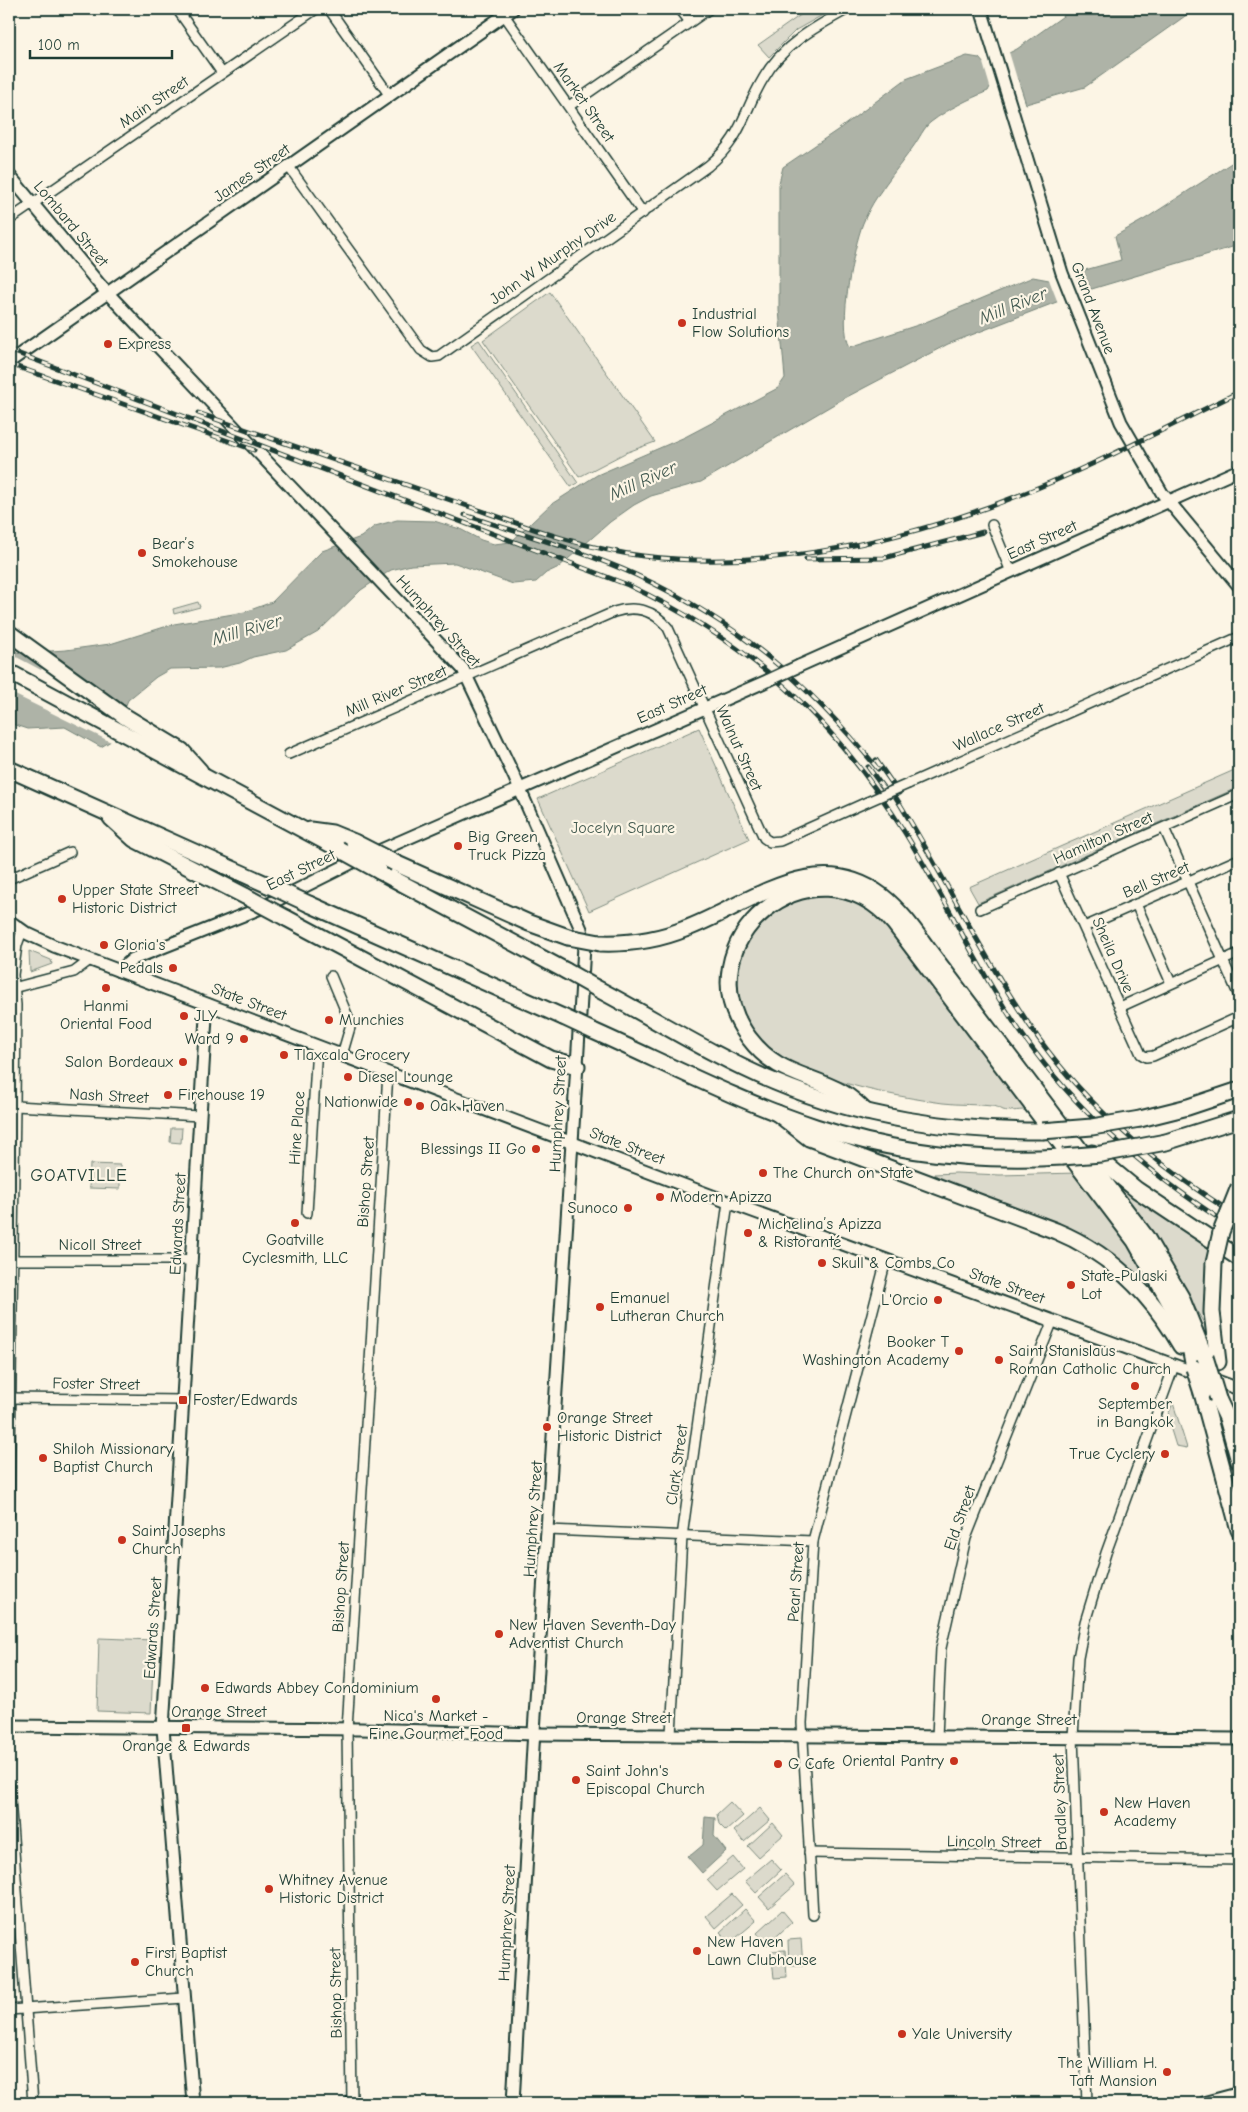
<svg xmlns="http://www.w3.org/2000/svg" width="1248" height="2112" font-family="'Comic Neue',sans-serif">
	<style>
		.green { fill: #dcdacc; stroke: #7e8c80 }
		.water { fill: #aeb3a7; stroke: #758479 }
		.pier { fill: #fcf5e5 }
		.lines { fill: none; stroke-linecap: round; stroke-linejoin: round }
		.street-casing { stroke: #1f3d34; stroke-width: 12 }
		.secondary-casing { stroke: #1f3d34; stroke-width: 15 }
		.primary-casing { stroke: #1f3d34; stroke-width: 16 }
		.highway-casing { stroke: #1f3d34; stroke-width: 19 }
		.street { stroke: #fcf5e5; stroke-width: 9 }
		.secondary { stroke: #fcf5e5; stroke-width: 11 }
		.primary { stroke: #fcf5e5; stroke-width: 12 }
		.highway { stroke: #fcf5e5; stroke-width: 15 }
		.rail-casing { stroke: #1f3d34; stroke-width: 5 }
		.rail { stroke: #fcf5e5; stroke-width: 3; stroke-dasharray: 9; stroke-linecap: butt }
		.street-bridge-casing { stroke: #1f3d34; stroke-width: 12; stroke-linecap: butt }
		.secondary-bridge-casing { stroke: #1f3d34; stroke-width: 15; stroke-linecap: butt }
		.highway-bridge-casing { stroke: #1f3d34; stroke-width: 19; stroke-linecap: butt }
		.street-bridge { stroke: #fcf5e5; stroke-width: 9 }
		.secondary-bridge { stroke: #fcf5e5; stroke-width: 11 }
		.highway-bridge { stroke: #fcf5e5; stroke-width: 15 }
		.poi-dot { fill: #c8321e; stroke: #fcf5e5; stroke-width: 2 }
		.labels { text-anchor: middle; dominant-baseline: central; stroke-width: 4.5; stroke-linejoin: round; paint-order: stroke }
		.street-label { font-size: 16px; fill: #1f3d34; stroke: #fcf5e5 }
		.poi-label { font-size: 16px; fill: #1f3d34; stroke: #fcf5e5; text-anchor: start }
		.park-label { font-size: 16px; fill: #455c52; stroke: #fcf5e5 }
		.water-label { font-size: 18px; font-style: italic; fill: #435a51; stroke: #fcf5e5 }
		.neighbourhood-label { font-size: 18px; letter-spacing: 1px; fill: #1f3d34; stroke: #fcf5e5 }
	</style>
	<rect width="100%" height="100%" fill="#fcf5e5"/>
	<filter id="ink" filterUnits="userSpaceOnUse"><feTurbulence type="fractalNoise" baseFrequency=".02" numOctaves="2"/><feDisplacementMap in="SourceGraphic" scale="10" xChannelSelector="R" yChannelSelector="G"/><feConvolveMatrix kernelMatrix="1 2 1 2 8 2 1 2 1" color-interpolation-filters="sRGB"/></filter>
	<g filter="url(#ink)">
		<!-- green -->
		<g class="green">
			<polygon points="809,9 833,9 796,30 769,57 758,45"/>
			<polygon points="550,292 655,442 625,453 579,477 483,340"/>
			<polygon points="479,340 578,483 571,487 471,345"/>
			<polygon points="198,602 200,607 174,614 173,609"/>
			<polygon points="699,728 749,839 589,911 538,799"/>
			<polygon points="1239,768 1239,787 978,903 969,887"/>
			<path d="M825,895L862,905L877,915L910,955L1025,1110C1018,1110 1009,1112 1003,1110C999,1108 996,1106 992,1106C976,1104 959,1105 943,1103C892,1096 817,1082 774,1051C715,1008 732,922 799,898C806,895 817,896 825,895Z"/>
			<polygon points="29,951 51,960 52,964 30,972"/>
			<polygon points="171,1128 182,1128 181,1143 170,1142"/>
			<polygon points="90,1164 120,1165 120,1189 89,1188"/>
			<polygon points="956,1173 1000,1175 1077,1173 1127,1242 1155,1291 1125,1267 947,1183 934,1174"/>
			<polygon points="1120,1188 1210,1242 1205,1325 1153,1236"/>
			<polygon points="1173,1403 1187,1448 1176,1446 1167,1417"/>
			<polygon points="99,1638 154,1640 151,1713 97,1711"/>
			<polygon points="730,1802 743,1816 726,1831 719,1824 717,1814"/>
			<polygon points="760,1808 770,1820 744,1842 734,1831"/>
			<polygon points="773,1823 783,1835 758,1857 748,1846"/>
			<polygon points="733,1857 743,1869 717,1891 707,1880"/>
			<polygon points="771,1859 781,1870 756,1893 745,1881"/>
			<polygon points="785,1874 795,1885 769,1908 759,1897"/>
			<polygon points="732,1894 742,1905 716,1928 706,1916"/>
			<polygon points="745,1909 756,1921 730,1943 720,1932"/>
			<polygon points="782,1910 792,1922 767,1945 757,1933"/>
			<polygon points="801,1939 803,1966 789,1966 788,1940"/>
			<polygon points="785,1950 787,1977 774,1978 771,1951"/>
		</g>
		<!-- water -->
		<g class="water">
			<path d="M1073,9H1195L1085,87L1026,104L1018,79L990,87L988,91C969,99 948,109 931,122C924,127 919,139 913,147C896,171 874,196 863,223C854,246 837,326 850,347L921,324L1033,277L1049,280L1121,260L1115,236L1145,219L1239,158V245L1085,291L948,344L841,400L701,482L651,496L634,505L610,522L559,567L546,573L536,582L513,584L455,563L411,565L391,570L361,590L318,632L286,650L253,657L240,663L219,668L170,669L156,677L128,700L111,741L101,747L65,727L27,729L9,723V649L20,653L66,650L110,644L174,624L245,612L272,602L322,551L361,537L375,526L397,520L434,521L460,529L481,540L494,544L511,542L550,505L597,475L685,437L778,388L785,378L779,310V183L783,167L839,129L906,79L967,56L979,58L985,65L1017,49Z"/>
			<polygon points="705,1817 715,1818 714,1836 726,1851 702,1873 687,1856 691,1855 703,1845"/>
		</g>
		<!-- pier -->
		<g class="pier">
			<polygon points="1009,52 1018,82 991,90 983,63"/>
			<polygon points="1075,271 1084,294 1058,303 1048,277"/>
			<polygon points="46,649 128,708 113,743 9,692 9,653 41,670 44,665 23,650"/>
		</g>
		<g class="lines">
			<defs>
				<g id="street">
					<polyline points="177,9 222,73"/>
					<polyline points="329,9 390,96"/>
					<polyline points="500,9 643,213"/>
					<polyline points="680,9 690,22"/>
					<polyline points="9,11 11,9"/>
					<polyline points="569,106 709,9"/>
					<path d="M289,167L421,350L432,357L439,356L708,166C743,137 742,114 763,79C782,45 815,27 848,9"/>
					<polyline points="9,220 316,9"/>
					<polyline points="992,525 1011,572"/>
					<path d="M289,754L614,612C635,605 654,610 668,628L764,838L770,842L780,841L867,802"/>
					<polyline points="908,784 1239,637"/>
					<polyline points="1164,828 1239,996"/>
					<polyline points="1059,873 1141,1054 1146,1057 1153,1056 1239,1017"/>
					<polyline points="9,879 70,852"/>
					<polyline points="1136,904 1171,983"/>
					<polyline points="980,909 1239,794"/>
					<polyline points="1084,927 1239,859"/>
					<polyline points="331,976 351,1024 342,1055"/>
					<polyline points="9,989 74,972 90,960"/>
					<polyline points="1120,1007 1239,953"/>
					<polyline points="15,1106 200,1116"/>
					<polyline points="307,1213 317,1046"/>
					<polyline points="9,1260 192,1260"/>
					<polyline points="9,1398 183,1400"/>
					<polyline points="9,1516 15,1106 16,1005 13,975 17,945 22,931"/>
					<polyline points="548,1530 813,1541"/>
					<polyline points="671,1734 682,1537 728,1202"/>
					<polyline points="937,1737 941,1648 966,1538 1053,1320"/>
					<polyline points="9,1785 33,2103"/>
					<polyline points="809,1853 1239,1860"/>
					<polyline points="813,1915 802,1723 813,1541 886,1260"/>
					<polyline points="9,2010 184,1998"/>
					<polyline points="352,2103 347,1729 388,1073"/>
					<polyline points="1087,2103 1073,1737 1078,1658 1085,1622 1106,1553 1174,1366"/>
				</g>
				<g id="secondary">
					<polyline points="981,9 1062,273 1121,422 1162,493 1239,586"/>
					<polyline points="9,175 100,285 463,669 514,776 581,929 584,946 578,1049 533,1747 513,2103"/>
					<polyline points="9,362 513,9"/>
					<polyline points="799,666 1239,470"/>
					<polyline points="9,921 26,933 54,946 728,1202 1239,1389"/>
					<polyline points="119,971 133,959 261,908 349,864 769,680"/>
					<polyline points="9,1726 361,1729 535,1734 1239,1739"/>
					<polyline points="193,2103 163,1728 206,1017 209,1005"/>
				</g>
				<polyline id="primary" points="1205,2103 1239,2094"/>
				<g id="highway">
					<polyline points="9,633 124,716 182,751 200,771"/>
					<polyline points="9,672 339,849"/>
					<polyline points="9,769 268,885"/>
					<polyline points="111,818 134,839 247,897"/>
					<polyline points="310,830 332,833 354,842"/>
					<polyline points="395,863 529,923 568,937"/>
					<polyline points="379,871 566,971"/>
					<polyline points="309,904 563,1017"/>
					<polyline points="286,918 551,1059 577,1066"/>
					<path d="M600,943C629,944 658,940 685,929C749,905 815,846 882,896C900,910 914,930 927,948L1146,1237L1181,1297L1205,1357"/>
					<path d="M596,988C655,1019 713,1056 775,1082C861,1118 949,1131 1042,1131"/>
					<path d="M593,1031C667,1064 740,1102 816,1127C895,1153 979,1162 1062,1157"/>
					<path d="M866,1112C859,1105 852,1098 843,1093C807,1073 777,1075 749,1038C678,943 814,830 894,923L1135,1241L1173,1308L1191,1352L1194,1368"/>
					<path d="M777,1113L809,1138L1056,1231C1112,1254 1151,1294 1181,1346"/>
					<polyline points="1140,1119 1188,1107 1239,1090"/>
					<polyline points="1166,1142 1239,1119"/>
					<polyline points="1092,1153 1137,1190 1239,1258"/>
					<polyline points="1214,1263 1212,1312 1218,1362"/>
					<polyline points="1202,1393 1239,1530"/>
					<polyline points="1218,1399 1227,1418 1239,1461"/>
				</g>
			</defs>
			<!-- street casing -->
			<use href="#street" class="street-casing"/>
			<!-- secondary casing -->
			<use href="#secondary" class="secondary-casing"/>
			<!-- primary casing -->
			<use href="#primary" class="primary-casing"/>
			<!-- highway casing -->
			<use href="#highway" class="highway-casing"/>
			<!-- street -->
			<use href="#street" class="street"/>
			<!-- secondary -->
			<use href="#secondary" class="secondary"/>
			<!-- primary -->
			<use href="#primary" class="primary"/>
			<!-- highway -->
			<use href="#highway" class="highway"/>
			<defs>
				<g id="rail">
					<path d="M9,350L628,585C751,643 833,718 905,833C950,905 984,985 1035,1052C1090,1125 1161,1183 1239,1231"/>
					<polyline points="9,364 254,450"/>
					<path d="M198,413C285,443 372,473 459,503C517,523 582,549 643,556C773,572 910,540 1030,491C1101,462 1170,426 1239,392"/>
					<path d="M465,515C522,534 581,550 636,575C739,623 807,682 878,769"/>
					<polyline points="806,559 884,558 983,532"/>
					<polyline points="876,760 899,793"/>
					<polyline points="868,767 890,797"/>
					<path d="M890,788C942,870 983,960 1039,1039C1092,1112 1163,1170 1239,1217"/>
				</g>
			</defs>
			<!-- rail casing -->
			<use href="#rail" class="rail-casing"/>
			<!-- rail -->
			<use href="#rail" class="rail"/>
			<defs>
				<polyline id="street-bridge" points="867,802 908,784"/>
				<polyline id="secondary-bridge" points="769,680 799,666"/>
				<g id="highway-bridge">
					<polyline points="354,842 395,863"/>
					<polyline points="339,849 379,871"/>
					<polyline points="268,885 309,904"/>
					<polyline points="247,897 286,918"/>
					<polyline points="568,937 600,943"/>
					<polyline points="566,971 596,988"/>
					<polyline points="563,1017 593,1031"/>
					<polyline points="1042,1131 1092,1127 1140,1119"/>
					<polyline points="1062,1157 1101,1154 1166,1142"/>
					<polyline points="1214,1263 1221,1232 1239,1187"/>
					<polyline points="1205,1357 1218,1399"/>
					<polyline points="1194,1368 1202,1393"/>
				</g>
			</defs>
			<!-- street-bridge casing -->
			<use href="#street-bridge" class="street-bridge-casing"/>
			<!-- secondary-bridge casing -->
			<use href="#secondary-bridge" class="secondary-bridge-casing"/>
			<!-- highway-bridge casing -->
			<use href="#highway-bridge" class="highway-bridge-casing"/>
			<!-- street-bridge -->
			<use href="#street-bridge" class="street-bridge"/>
			<!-- secondary-bridge -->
			<use href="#secondary-bridge" class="secondary-bridge"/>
			<!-- highway-bridge -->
			<use href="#highway-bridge" class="highway-bridge"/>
		</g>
	</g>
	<!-- markers -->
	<g class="poi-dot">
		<circle cx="682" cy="323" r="5"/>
		<circle cx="108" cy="344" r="5"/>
		<circle cx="142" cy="553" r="5"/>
		<circle cx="458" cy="846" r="5"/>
		<circle cx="62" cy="899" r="5"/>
		<circle cx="104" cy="945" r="5"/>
		<circle cx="173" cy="968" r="5"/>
		<circle cx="106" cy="988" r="5"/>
		<circle cx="184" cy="1016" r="5"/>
		<circle cx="329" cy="1020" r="5"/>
		<circle cx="244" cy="1039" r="5"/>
		<circle cx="284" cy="1055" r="5"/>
		<circle cx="183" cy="1062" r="5"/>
		<circle cx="348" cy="1077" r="5"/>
		<circle cx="168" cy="1095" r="5"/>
		<circle cx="408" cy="1102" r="5"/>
		<circle cx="420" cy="1106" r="5"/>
		<circle cx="536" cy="1149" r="5"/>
		<circle cx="763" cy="1173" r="5"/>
		<circle cx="660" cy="1197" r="5"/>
		<circle cx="628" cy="1208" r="5"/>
		<circle cx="295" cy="1223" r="5"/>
		<circle cx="748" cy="1233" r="5"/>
		<circle cx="822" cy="1263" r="5"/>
		<circle cx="1071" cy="1285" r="5"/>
		<circle cx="938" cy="1300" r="5"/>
		<circle cx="600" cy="1307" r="5"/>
		<circle cx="959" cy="1351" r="5"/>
		<circle cx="999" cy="1360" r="5"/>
		<circle cx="1135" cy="1386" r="5"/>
		<rect x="178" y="1395" width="10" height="10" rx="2.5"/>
		<circle cx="547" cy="1427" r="5"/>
		<circle cx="1165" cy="1454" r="5"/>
		<circle cx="43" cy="1458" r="5"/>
		<circle cx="122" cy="1540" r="5"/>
		<circle cx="499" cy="1634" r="5"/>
		<circle cx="205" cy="1688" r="5"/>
		<circle cx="436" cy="1699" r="5"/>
		<rect x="181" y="1723" width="10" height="10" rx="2.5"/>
		<circle cx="954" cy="1761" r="5"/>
		<circle cx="778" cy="1764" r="5"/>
		<circle cx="576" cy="1780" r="5"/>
		<circle cx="1104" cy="1812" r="5"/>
		<circle cx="269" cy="1889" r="5"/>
		<circle cx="697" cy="1951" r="5"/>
		<circle cx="135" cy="1962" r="5"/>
		<circle cx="902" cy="2034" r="5"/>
		<circle cx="1167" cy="2072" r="5"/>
	</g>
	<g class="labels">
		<!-- street labels -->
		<g class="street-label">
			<text transform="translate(154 102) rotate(-34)">Main Street</text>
			<text transform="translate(584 102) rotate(55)">Market Street</text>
			<text transform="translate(252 173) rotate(-35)">James Street</text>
			<text transform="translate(71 224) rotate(50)">Lombard Street</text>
			<text transform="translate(553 258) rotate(-35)">John W Murphy Drive</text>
			<text transform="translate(1093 308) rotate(69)">Grand Avenue</text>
			<text transform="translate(1042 540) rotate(-24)">East Street</text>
			<text transform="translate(438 621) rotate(48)">Humphrey Street</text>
			<text transform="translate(396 691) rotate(-23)">Mill River Street</text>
			<text transform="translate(672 704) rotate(-24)">East Street</text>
			<text transform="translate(999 727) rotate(-24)">Wallace Street</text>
			<text transform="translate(739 748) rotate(66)">Walnut Street</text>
			<text transform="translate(1103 838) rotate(-24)">Hamilton Street</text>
			<text transform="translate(301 870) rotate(-26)">East Street</text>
			<text transform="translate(1156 880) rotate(-23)">Bell Street</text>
			<text transform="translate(1113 955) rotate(66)">Sheila Drive</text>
			<text transform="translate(249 1002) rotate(21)">State Street</text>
			<text transform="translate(109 1096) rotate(3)">Nash Street</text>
			<text transform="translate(558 1114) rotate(-87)">Humphrey Street</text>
			<text transform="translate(297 1128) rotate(-86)">Hine Place</text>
			<text transform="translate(627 1146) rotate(21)">State Street</text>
			<text transform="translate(366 1182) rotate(-86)">Bishop Street</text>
			<text transform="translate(178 1224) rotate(-87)">Edwards Street</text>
			<text x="100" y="1245">Nicoll Street</text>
			<text transform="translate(1007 1286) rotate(20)">State Street</text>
			<text transform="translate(96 1384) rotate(1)">Foster Street</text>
			<text transform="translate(677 1465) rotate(-82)">Clark Street</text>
			<text transform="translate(960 1518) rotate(-71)">Eld Street</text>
			<text transform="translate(533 1519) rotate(-86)">Humphrey Street</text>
			<text transform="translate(796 1582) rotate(-86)">Pearl Street</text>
			<text transform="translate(341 1587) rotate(-86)">Bishop Street</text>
			<text transform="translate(153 1628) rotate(-86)">Edwards Street</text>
			<text x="219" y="1712">Orange Street</text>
			<text x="624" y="1718">Orange Street</text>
			<text x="1029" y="1720">Orange Street</text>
			<text transform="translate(1060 1802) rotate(-92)">Bradley Street</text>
			<text transform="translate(994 1842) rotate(1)">Lincoln Street</text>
			<text transform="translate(507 1923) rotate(-87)">Humphrey Street</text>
			<text transform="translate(336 1993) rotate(-91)">Bishop Street</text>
		</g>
		<!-- poi labels -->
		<g class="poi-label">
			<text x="692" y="314">Industrial<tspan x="692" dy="18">Flow Solutions</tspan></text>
			<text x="118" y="344">Express</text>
			<text x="152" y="544">Bear’s<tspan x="152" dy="18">Smokehouse</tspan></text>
			<text x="468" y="837">Big Green<tspan x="468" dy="18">Truck Pizza</tspan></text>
			<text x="72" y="890">Upper State Street<tspan x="72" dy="18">Historic District</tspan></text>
			<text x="114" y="945">Gloria's</text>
			<text x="163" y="968" text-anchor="end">Pedals</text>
			<text x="106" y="1006" text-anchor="middle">Hanmi<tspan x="106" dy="18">Oriental Food</tspan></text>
			<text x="194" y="1016">JLY</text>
			<text x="339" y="1020">Munchies</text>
			<text x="234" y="1039" text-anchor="end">Ward 9</text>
			<text x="294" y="1055">Tlaxcala Grocery</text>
			<text x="173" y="1062" text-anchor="end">Salon Bordeaux</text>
			<text x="358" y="1077">Diesel Lounge</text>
			<text x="178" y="1095">Firehouse 19</text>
			<text x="398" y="1102" text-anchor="end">Nationwide</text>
			<text x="430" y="1106">Oak Haven</text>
			<text x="526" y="1149" text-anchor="end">Blessings II Go</text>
			<text x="773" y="1173">The Church on State</text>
			<text x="670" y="1197">Modern Apizza</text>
			<text x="618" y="1208" text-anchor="end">Sunoco</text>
			<text x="758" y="1224">Michelina’s Apizza<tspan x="758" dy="18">&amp; Ristoranté</tspan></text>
			<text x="295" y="1240" text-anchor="middle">Goatville<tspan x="295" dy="18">Cyclesmith, LLC</tspan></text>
			<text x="832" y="1263">Skull &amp; Combs Co</text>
			<text x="1081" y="1276">State-Pulaski<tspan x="1081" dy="18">Lot</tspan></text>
			<text x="610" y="1298">Emanuel<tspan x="610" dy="18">Lutheran Church</tspan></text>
			<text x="928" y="1300" text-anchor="end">L'Orcio</text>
			<text x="949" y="1342" text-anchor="end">Booker T<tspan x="949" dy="18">Washington Academy</tspan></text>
			<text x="1009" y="1351">Saint Stanislaus<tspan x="1009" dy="18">Roman Catholic Church</tspan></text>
			<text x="193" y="1400">Foster/Edwards</text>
			<text x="1135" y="1404" text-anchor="middle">September<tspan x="1135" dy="18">in Bangkok</tspan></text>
			<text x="557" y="1418">Orange Street<tspan x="557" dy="18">Historic District</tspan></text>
			<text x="53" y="1449">Shiloh Missionary<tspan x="53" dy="18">Baptist Church</tspan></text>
			<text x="1155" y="1454" text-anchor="end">True Cyclery</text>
			<text x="132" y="1531">Saint Josephs<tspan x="132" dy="18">Church</tspan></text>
			<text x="509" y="1625">New Haven Seventh-Day<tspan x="509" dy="18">Adventist Church</tspan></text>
			<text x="215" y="1688">Edwards Abbey Condominium</text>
			<text x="436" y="1716" text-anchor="middle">Nica's Market -<tspan x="436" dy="18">Fine Gourmet Food</tspan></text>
			<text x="186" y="1746" text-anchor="middle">Orange &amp; Edwards</text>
			<text x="944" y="1761" text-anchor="end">Oriental Pantry</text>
			<text x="788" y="1764">G Cafe</text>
			<text x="586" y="1771">Saint John's<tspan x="586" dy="18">Episcopal Church</tspan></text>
			<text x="1114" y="1803">New Haven<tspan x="1114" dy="18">Academy</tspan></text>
			<text x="279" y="1880">Whitney Avenue<tspan x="279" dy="18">Historic District</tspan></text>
			<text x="707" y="1942">New Haven<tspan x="707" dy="18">Lawn Clubhouse</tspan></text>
			<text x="145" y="1953">First Baptist<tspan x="145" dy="18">Church</tspan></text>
			<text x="912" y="2034">Yale University</text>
			<text x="1157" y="2063" text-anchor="end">The William H.<tspan x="1157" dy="18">Taft Mansion</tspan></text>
		</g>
		<!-- park labels -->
		<g class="park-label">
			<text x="623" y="828">Jocelyn Square</text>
		</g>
		<!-- water labels -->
		<g class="water-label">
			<text transform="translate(1013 306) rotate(-22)">Mill River</text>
			<text transform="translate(643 481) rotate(-24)">Mill River</text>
			<text transform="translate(247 630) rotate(-16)">Mill River</text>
		</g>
		<!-- neighbourhood labels -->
		<g class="neighbourhood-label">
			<text x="79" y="1175">GOATVILLE</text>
		</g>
	</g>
	<!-- margin -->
	<rect width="1248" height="2112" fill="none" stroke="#fcf5e5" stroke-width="30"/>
	<rect x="15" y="15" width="1218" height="2082" fill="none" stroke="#1f3d34" stroke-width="2" filter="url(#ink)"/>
	<!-- scale -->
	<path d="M30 50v8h142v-8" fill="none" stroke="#1f3d34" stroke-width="2.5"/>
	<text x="38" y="50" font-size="15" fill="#1f3d34" stroke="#fcf5e5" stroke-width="4" paint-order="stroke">100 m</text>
</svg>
